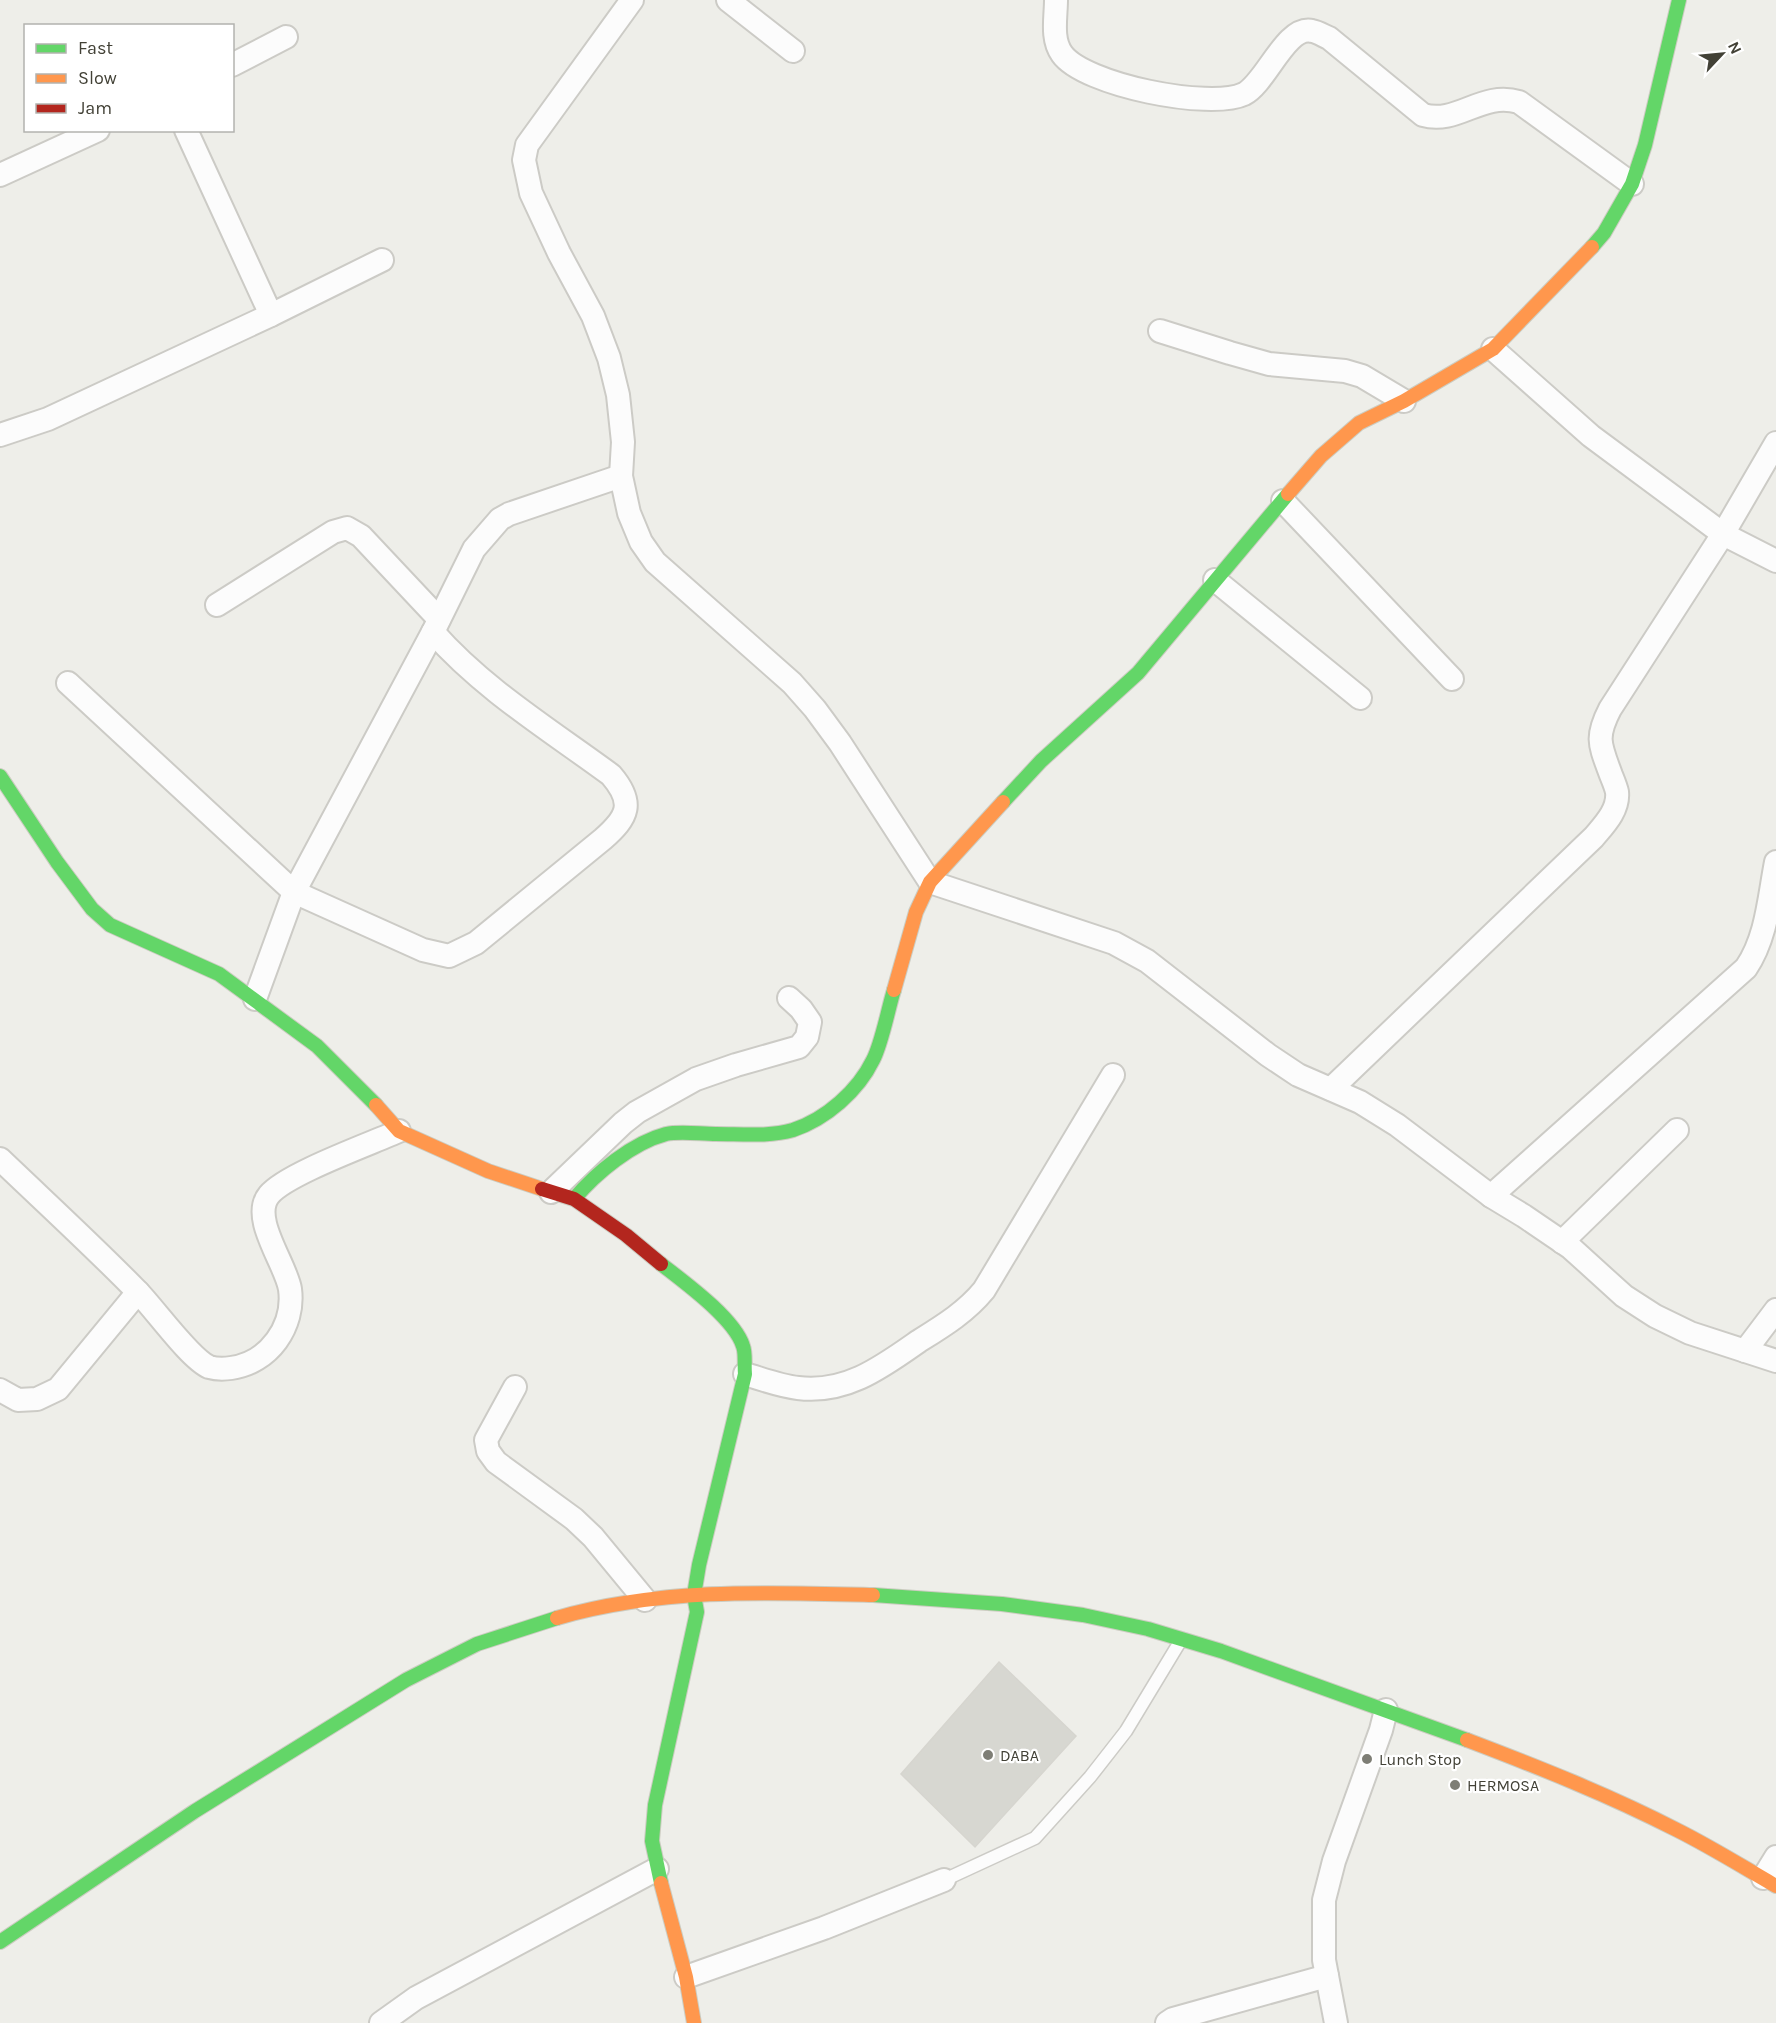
<svg xmlns="http://www.w3.org/2000/svg" width="1776" height="2023" font-family="Karla,sans-serif">
	<style>
		.building { fill: #d7d7d1; stroke: #d6d5cf; stroke-width: 1.5 }
		.lines { fill: none; stroke-linecap: round; stroke-linejoin: round }
		.lane-casing { stroke: #cccbc6; stroke-width: 15 }
		.street-casing { stroke: #cccbc6; stroke-width: 26 }
		.fast-casing { stroke: #ccccc1; stroke-width: 16 }
		.slow-casing { stroke: #ccccc1; stroke-width: 16 }
		.jam-casing { stroke: #ccccc1; stroke-width: 16 }
		.lane { stroke: #fcfcfc; stroke-width: 12 }
		.street { stroke: #fcfcfc; stroke-width: 22 }
		.fast { stroke: #63d668; stroke-width: 14 }
		.slow { stroke: #ff974d; stroke-width: 14 }
		.jam { stroke: #b3261e; stroke-width: 14 }
		.poi-dot { fill: #7e7e75; stroke: #fff; stroke-width: 2 }
		.labels { text-anchor: middle; dominant-baseline: central; stroke-width: 4.5; stroke-linejoin: round; paint-order: stroke }
		.poi-label { font-size: 16px; fill: #424136; stroke: #fff; text-anchor: start }
	</style>
	<rect width="100%" height="100%" fill="#eeeee9"/>
	<!-- building -->
	<polygon class="building" points="999,1662 1076,1736 975,1847 901,1774"/>
	<g class="lines">
		<defs>
			<polyline id="lane" points="944,1880 1035,1838 1090,1777 1126,1731 1181,1640"/>
			<g id="street">
				<polyline points="632,0 527,145 524,160 531,193 559,253 593,316 609,358 618,395 623,442 621,476 629,513 641,542 655,562 792,683 815,709 840,743 930,882 1114,943 1147,961 1268,1055 1298,1075 1360,1102 1397,1125 1491,1196 1524,1216 1571,1248 1624,1296 1655,1316 1690,1333 1776,1361"/>
				<polyline points="728,0 793,51"/>
				<path d="M1056,0C1056,17 1051,39 1062,54C1084,85 1210,110 1244,94C1266,83 1286,25 1312,31C1318,32 1324,36 1329,38L1423,115C1458,125 1481,91 1519,102L1632,184"/>
				<polyline points="232,65 286,37"/>
				<polyline points="186,130 271,315"/>
				<polyline points="0,175 98,130"/>
				<polyline points="1160,331 1230,353 1269,364 1345,371 1362,376 1404,401"/>
				<polyline points="1493,349 1591,436 1723,534 1776,561"/>
				<polyline points="0,435 48,419 271,315 382,260"/>
				<polyline points="1283,501 1452,679"/>
				<polyline points="1215,580 1360,698"/>
				<polyline points="217,605 333,532 347,528 361,536 439,619"/>
				<path d="M68,683L294,892L423,950L449,956L476,943L603,839C628,817 635,803 611,775C550,730 483,689 433,632"/>
				<polyline points="255,999 294,892 433,632 474,549 500,519 509,514 621,476"/>
				<path d="M1331,1089L1594,837C1604,825 1619,810 1617,792C1616,787 1613,780 1611,775C1600,745 1595,738 1610,709L1723,534L1776,443"/>
				<path d="M0,1159C46,1203 93,1246 137,1291C154,1308 190,1359 209,1367C216,1369 224,1369 231,1368C269,1363 295,1326 290,1289C286,1264 250,1218 269,1195C286,1174 370,1144 399,1131"/>
				<polyline points="551,1192 623,1123 637,1112 696,1079 736,1065 799,1047 807,1037 810,1022 801,1009 789,998"/>
				<path d="M1491,1196L1746,968C1767,937 1769,898 1776,862"/>
				<polyline points="1562,1242 1677,1130"/>
				<polyline points="1745,1351 1776,1310"/>
				<path d="M745,1374C762,1379 780,1386 798,1388C846,1394 882,1367 919,1341C943,1326 966,1312 984,1290L1113,1075"/>
				<polyline points="515,1387 486,1440 488,1451 496,1462 574,1519 593,1537 645,1600"/>
				<polyline points="0,1390 18,1400 37,1399 58,1389 138,1292"/>
				<polyline points="1763,1878 1776,1857"/>
				<polyline points="686,1977 824,1928 944,1880"/>
				<polyline points="381,2023 416,1998 657,1869"/>
				<polyline points="1167,2023 1173,2019 1327,1976"/>
				<polyline points="1336,2023 1324,1960 1324,1900 1334,1861 1381,1730 1386,1710"/>
			</g>
			<g id="fast">
				<polyline points="1592,247 1604,233 1632,184 1645,145 1679,0"/>
				<polyline points="0,776 57,862 92,909 110,925 219,974 317,1046 376,1105"/>
				<polyline points="1003,802 1041,761 1138,673 1288,494"/>
				<path d="M574,1199C596,1173 632,1143 666,1134C681,1131 700,1134 716,1134C741,1134 769,1137 793,1130C826,1119 858,1091 873,1060C882,1043 888,1009 894,990"/>
				<path d="M661,1264C684,1282 734,1318 743,1346C746,1354 744,1366 745,1374L699,1565L694,1595L697,1612L655,1805L652,1841L661,1883"/>
				<polyline points="873,1595 1002,1604 1083,1615 1148,1629 1221,1651 1467,1740"/>
				<polyline points="0,1942 195,1811 406,1680 477,1644 557,1618"/>
			</g>
			<g id="slow">
				<polyline points="1288,494 1321,456 1359,423 1404,401 1493,349 1592,247"/>
				<polyline points="894,990 916,912 930,882 1003,802"/>
				<polyline points="376,1105 399,1131 488,1171 542,1189"/>
				<path d="M557,1618C660,1588 767,1592 873,1595"/>
				<path d="M1467,1740C1538,1767 1609,1795 1677,1830C1711,1847 1743,1867 1776,1886"/>
				<polyline points="661,1883 686,1977 694,2023"/>
			</g>
			<polyline id="jam" points="542,1189 574,1199 626,1235 661,1264"/>
		</defs>
		<!-- lane casing -->
		<use href="#lane" class="lane-casing"/>
		<!-- street casing -->
		<use href="#street" class="street-casing"/>
		<!-- fast casing -->
		<use href="#fast" class="fast-casing"/>
		<!-- slow casing -->
		<use href="#slow" class="slow-casing"/>
		<!-- jam casing -->
		<use href="#jam" class="jam-casing"/>
		<!-- lane -->
		<use href="#lane" class="lane"/>
		<!-- street -->
		<use href="#street" class="street"/>
		<!-- fast -->
		<use href="#fast" class="fast"/>
		<!-- slow -->
		<use href="#slow" class="slow"/>
		<!-- jam -->
		<use href="#jam" class="jam"/>
	</g>
	<!-- markers -->
	<g class="poi-dot">
		<circle cx="988" cy="1755" r="6"/>
		<circle cx="1367" cy="1759" r="6"/>
		<circle cx="1455" cy="1785" r="6"/>
	</g>
	<g class="labels">
		<!-- poi labels -->
		<g class="poi-label">
			<text x="1000" y="1755">DABA</text>
			<text x="1379" y="1759">Lunch Stop</text>
			<text x="1467" y="1785">HERMOSA</text>
		</g>
	</g>
	<!-- legend -->
	<rect x="24" y="24" width="210" height="108" fill="#ffffff" stroke="#b3b3af" stroke-width="1.5"/>
	<rect x="36" y="44" width="30" height="9" fill="#63d668" stroke="#b3b3af" stroke-width="1.5"/>
	<text x="78" y="54" font-size="18" fill="#424136">Fast</text>
	<rect x="36" y="74" width="30" height="9" fill="#ff974d" stroke="#b3b3af" stroke-width="1.5"/>
	<text x="78" y="84" font-size="18" fill="#424136">Slow</text>
	<rect x="36" y="104" width="30" height="9" fill="#b3261e" stroke="#b3b3af" stroke-width="1.5"/>
	<text x="78" y="114" font-size="18" fill="#424136">Jam</text>
	<!-- north arrow -->
	<g transform="translate(1722 54) rotate(64)" stroke="#ffffff" stroke-width="4.5" paint-order="stroke">
	<path d="M0-4.5L10 22L0 15L-10 22Z" fill="#424136"/>
	<text y="-9" font-size="16" font-weight="bold" text-anchor="middle" fill="#424136">N</text>
	</g>
</svg>
